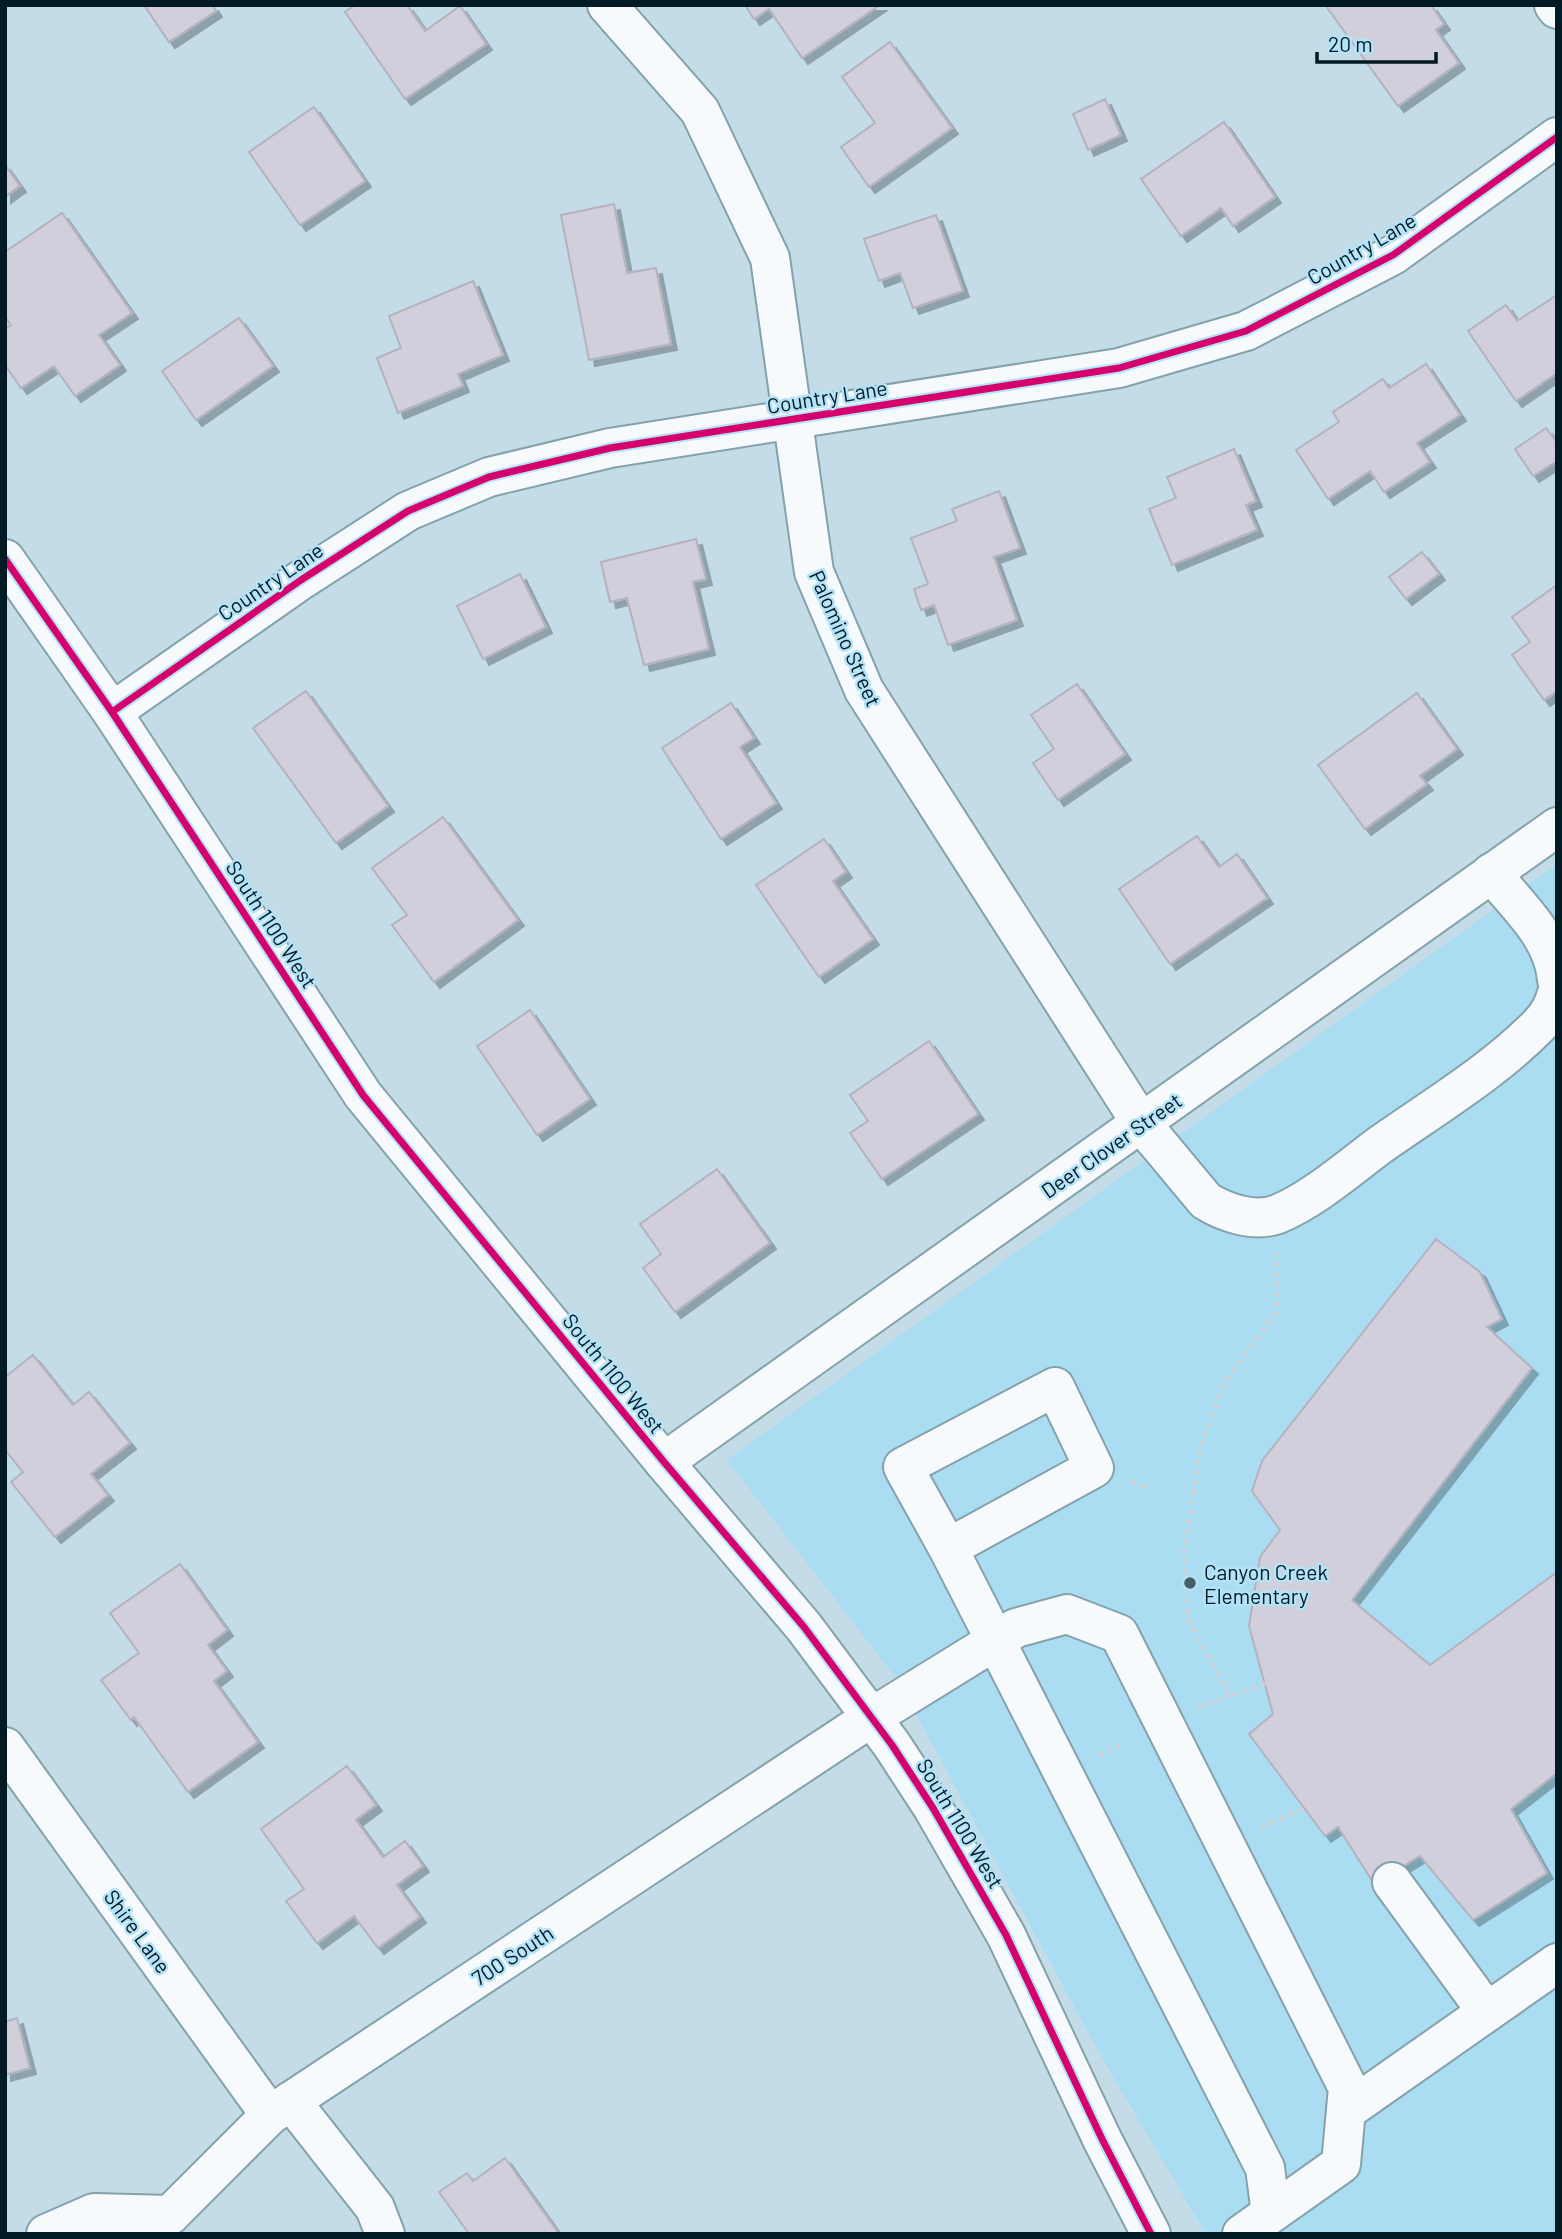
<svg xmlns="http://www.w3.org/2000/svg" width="1562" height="2239" font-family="Barlow,sans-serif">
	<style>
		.built { fill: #aaddf2 }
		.building { fill: #d1cfdb; stroke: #b4b2be; stroke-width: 2; filter: url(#shadow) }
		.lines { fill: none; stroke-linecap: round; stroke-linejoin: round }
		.minor-casing { stroke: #85a1ac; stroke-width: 42 }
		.path { stroke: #cbd3d7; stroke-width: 4.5; stroke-dasharray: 5 5; stroke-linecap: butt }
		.minor { stroke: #f6fafc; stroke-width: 38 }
		.cycleway-casing { stroke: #b4e2f7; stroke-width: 11 }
		.cycleway { stroke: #d6006c; stroke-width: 7 }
		.poi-dot { fill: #465e69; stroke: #b4e2f7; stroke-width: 2.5 }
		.labels { text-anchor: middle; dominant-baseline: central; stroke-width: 5; stroke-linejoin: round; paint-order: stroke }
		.street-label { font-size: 21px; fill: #021a24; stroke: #b4e2f7 }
		.poi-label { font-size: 21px; fill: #021a24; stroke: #b4e2f7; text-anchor: start }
	</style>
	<defs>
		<filter id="shadow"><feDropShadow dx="6" dy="6" stdDeviation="0" flood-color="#0004"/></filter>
	</defs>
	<rect width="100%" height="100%" fill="#c3dce8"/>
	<!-- built -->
	<polygon class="built" points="1557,864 1557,2234 1206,2234 1101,2056 897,1679 727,1460"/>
	<!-- building -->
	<g class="building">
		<polygon points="144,5 212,5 216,11 169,42"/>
		<polygon points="355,5 407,5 425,31 460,6 486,44 405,99 345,12"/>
		<polygon points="745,5 880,5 802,58 769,9 754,19"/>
		<polygon points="1431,5 1444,24 1436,30 1459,63 1398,106 1326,6"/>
		<polygon points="890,42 952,128 869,187 841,147 875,123 842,77"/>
		<polygon points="1105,99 1121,135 1088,150 1073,114"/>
		<polygon points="314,107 365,181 300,225 249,152"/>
		<polygon points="1224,122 1275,197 1233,226 1221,208 1181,236 1141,179"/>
		<polygon points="5,165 20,186 5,197"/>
		<polygon points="614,204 627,273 656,268 671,344 589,360 561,215"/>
		<polygon points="62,213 132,313 99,335 120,365 75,396 54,366 21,388 5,365 5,329 11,325 5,317 5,252"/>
		<polygon points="936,215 963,291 913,308 900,273 879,281 864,239"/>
		<polygon points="473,281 503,355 458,374 463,386 398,413 377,358 401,348 389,316"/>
		<polygon points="1557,295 1557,373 1516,401 1468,331 1506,305 1517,321"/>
		<polygon points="239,318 273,366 196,420 162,371"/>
		<polygon points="1426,364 1460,415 1417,443 1430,462 1384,492 1370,471 1328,499 1296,450 1339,422 1333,412 1383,379 1389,388"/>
		<polygon points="1546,428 1557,443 1557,461 1533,476 1515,449"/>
		<polygon points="1234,449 1256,501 1246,505 1257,530 1172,565 1149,509 1176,498 1167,477"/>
		<polygon points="999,491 1020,548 994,557 1017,620 948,645 934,605 921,610 914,589 928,584 911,538 957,521 952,509"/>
		<polygon points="696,539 706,579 693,582 709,649 644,665 627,598 610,602 601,562"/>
		<polygon points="1422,552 1439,574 1406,599 1389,577"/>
		<polygon points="520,574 546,627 483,659 457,606"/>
		<polygon points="1557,585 1557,691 1544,700 1512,655 1530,642 1512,617"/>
		<polygon points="1077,684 1125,754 1058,800 1033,763 1054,749 1031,715"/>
		<polygon points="306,691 388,806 336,843 253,728"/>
		<polygon points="1417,693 1457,749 1420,776 1427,784 1365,829 1318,765"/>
		<polygon points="731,703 754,738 740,747 776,803 721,839 662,748"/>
		<polygon points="443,817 518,920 434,982 392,925 407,915 372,868"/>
		<polygon points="1197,836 1219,867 1237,854 1267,898 1170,964 1119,889"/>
		<polygon points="824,839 846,872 833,881 873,939 819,977 756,885"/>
		<polygon points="530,1010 590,1099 537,1135 477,1046"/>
		<polygon points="929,1041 978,1114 882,1179 850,1133 868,1121 850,1095"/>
		<polygon points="717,1169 770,1243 675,1312 643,1268 661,1254 640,1224"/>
		<polygon points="1436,1239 1480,1272 1502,1319 1487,1327 1532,1368 1352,1600 1430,1665 1557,1572 1557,1773 1511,1809 1547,1873 1473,1920 1420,1856 1374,1884 1338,1827 1325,1836 1249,1734 1273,1714 1249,1626 1260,1557 1280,1530 1252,1491 1262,1461"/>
		<polygon points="33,1355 73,1405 89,1392 130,1443 91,1474 108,1495 55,1537 11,1482 23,1472 5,1450 5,1377"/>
		<polygon points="180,1564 227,1630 208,1645 227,1671 214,1681 258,1742 188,1792 134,1717 131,1720 101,1680 139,1653 110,1613"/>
		<polygon points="347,1766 376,1805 356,1820 383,1857 405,1841 423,1866 397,1885 420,1917 378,1948 354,1916 317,1943 286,1901 304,1889 261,1829"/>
		<polygon points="17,2018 30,2068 5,2075 5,2022"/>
		<polygon points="505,2158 559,2234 469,2234 439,2192 467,2173 473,2181"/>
	</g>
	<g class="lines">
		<defs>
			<g id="minor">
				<path d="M607,5L700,111L770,258L814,572L864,690L1141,1123L1206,1201C1226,1213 1255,1223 1278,1214C1314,1199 1349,1168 1380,1145C1434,1107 1493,1072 1539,1025C1548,1016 1554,1005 1557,993"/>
				<polyline points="1554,5 1557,9"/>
				<polyline points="5,559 112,712 363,1095 664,1462 804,1627 892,1745 933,1808 1006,1935 1102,2139 1151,2234"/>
				<polyline points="112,712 301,580 408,511 489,477 610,448 1119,368 1246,331 1393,255 1557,137"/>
				<path d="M1491,873C1517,905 1554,937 1557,980"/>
				<polyline points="664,1462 1557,827"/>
				<polyline points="948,1548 1094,1468 1055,1387 903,1467 948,1548 1265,2168 1271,2213"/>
				<polyline points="5,1747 270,2115"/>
				<polyline points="1392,1882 1487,2012"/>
				<polyline points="291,2101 375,2208 385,2234"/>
				<polyline points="1346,2111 1557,1963"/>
				<polyline points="170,2215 270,2115 872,1717 1016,1628 1067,1614 1119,1634 1348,2088 1341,2164 1242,2234"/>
				<polyline points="46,2234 94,2213 170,2215"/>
			</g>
		</defs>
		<!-- minor casing -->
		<use href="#minor" class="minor-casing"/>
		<!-- path -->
		<g class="path">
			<polyline points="1131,1482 1150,1489"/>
			<polyline points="1265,1683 1230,1696 1189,1621 1184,1552 1200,1448 1225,1382 1277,1311 1276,1253"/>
			<polyline points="1198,1707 1230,1696"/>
			<polyline points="1099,1756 1120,1745"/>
			<polyline points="1261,1828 1304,1808"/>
		</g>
		<!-- minor -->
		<use href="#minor" class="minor"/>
		<defs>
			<g id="cycleway">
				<polyline points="5,559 112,712 363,1095 664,1462 804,1627 892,1745 933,1808 1006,1935 1102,2139 1151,2234"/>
				<polyline points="112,712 301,580 408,511 489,477 610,448 1119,368 1246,331 1393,255 1557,137"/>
			</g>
		</defs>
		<!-- cycleway casing -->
		<use href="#cycleway" class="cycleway-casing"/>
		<!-- cycleway -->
		<use href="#cycleway" class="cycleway"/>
	</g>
	<!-- markers -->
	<circle class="poi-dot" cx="1190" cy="1583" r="7"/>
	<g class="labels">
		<!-- street labels -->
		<g class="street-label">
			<text transform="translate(1361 248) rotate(-30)">Country Lane</text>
			<text transform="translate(827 396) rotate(-9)">Country Lane</text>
			<text transform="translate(270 581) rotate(-34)">Country Lane</text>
			<text transform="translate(846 638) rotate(66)">Palomino Street</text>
			<text transform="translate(272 924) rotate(57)">South 1100 West</text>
			<text transform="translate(1111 1145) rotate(-35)">Deer Clover Street</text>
			<text transform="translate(614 1373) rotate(51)">South 1100 West</text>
			<text transform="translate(961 1823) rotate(59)">South 1100 West</text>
			<text transform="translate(138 1931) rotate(54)">Shire Lane</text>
			<text transform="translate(512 1955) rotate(-33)">700 South</text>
		</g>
		<!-- poi labels -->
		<g class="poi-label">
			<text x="1204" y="1571">Canyon Creek<tspan x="1204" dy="24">Elementary</tspan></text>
		</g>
	</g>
	<!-- border -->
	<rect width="1562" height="2239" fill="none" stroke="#021a24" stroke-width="14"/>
	<!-- scale -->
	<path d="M1317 52v10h119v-10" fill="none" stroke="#021a24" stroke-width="3.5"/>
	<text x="1328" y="52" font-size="21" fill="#021a24" stroke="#b4e2f7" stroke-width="5" paint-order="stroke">20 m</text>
</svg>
